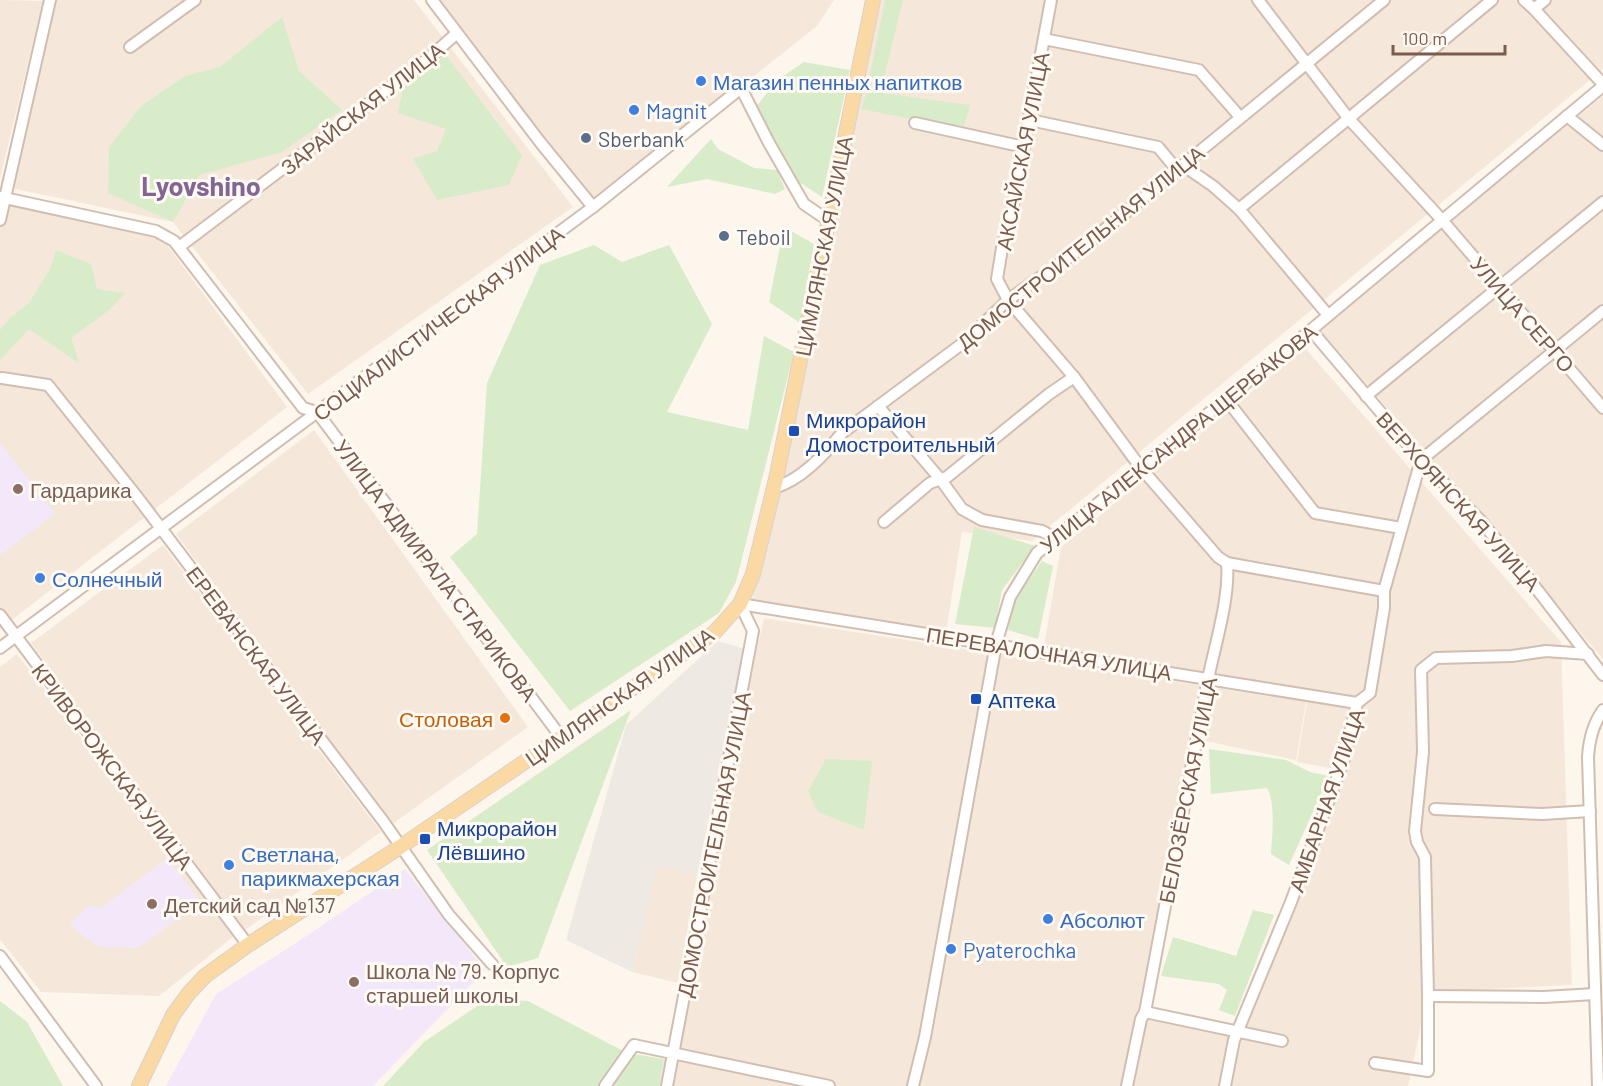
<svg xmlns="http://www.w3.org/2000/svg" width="1603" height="1086" font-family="Barlow,sans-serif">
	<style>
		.residential { fill: #f5e8da }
		.industrial { fill: #efe9e4 }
		.education { fill: #f3e8fa }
		.green { fill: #d8ecc9 }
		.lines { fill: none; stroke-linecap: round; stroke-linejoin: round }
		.minor-casing { stroke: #d1beb0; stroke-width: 14 }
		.major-casing { stroke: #dad1cd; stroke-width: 16 }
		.minor { stroke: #fff; stroke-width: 10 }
		.major { stroke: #fbd9a5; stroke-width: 14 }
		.shop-dot { fill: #3f7fe0; stroke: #fffaf3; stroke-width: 2 }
		.service-dot { fill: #5c6f8a; stroke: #fffaf3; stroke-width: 2 }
		.transit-dot { fill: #1a4fb4; stroke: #fffaf3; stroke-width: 2 }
		.education-dot { fill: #8d6e63; stroke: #fffaf3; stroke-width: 2 }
		.food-dot { fill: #e8710a; stroke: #fffaf3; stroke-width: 2 }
		.labels { text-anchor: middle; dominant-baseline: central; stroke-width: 6; stroke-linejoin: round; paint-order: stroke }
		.shop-label { font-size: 21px; fill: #366cbe; stroke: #fffaf3; text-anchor: start }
		.street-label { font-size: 21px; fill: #7a5c4d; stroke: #fffaf3 }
		.service-label { font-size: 21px; fill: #4e5e75; stroke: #fffaf3; text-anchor: start }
		.transit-label { font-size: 21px; fill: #164399; stroke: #fffaf3; text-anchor: start }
		.education-label { font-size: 21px; fill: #785e54; stroke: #fffaf3; text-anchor: start }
		.food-label { font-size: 21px; fill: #c56008; stroke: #fffaf3; text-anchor: end }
		.district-label { font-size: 27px; font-weight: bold; fill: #846695; stroke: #fffaf3 }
	</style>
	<rect width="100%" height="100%" fill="#fdf6ec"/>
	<!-- residential -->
	<g class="residential">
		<polygon points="0,0 43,1 0,178"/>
		<polygon points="56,0 414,0 573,207 308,394 173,222 11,188"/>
		<polygon points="437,0 834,0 817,26 600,199 592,200"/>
		<polygon points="878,0 1603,0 1603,69 1032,541 962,532 946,632 752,600"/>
		<polygon points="1603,96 1603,659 1320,330"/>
		<polygon points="0,202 162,238 287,407 0,629"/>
		<polygon points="1305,348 1561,642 1572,985 1428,992 1408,1086 1134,1086 1148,1015 1237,1033 1335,769 1297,762 1309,690 1044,646 1061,547"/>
		<polygon points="314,430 528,727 392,824 176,534"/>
		<polygon points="163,545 381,832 245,930 31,643"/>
		<polygon points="764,618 1306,702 1296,760 1196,739 1123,1086 659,1086 664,1059 676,1061 740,725"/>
		<polygon points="17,654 234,936 159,996 41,992 0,939 0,667"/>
		<polygon points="658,865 697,875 678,983 632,972"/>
	</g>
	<!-- industrial -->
	<polygon class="industrial" points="718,641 745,649 697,875 658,865 632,972 566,940 626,725"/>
	<!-- education -->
	<g class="education">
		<polygon points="0,443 55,514 0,555"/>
		<polygon points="167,858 200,902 144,944 135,948 101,947 91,942 69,924 90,905 100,909"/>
		<polygon points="405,869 485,970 373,1086 166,1086 216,994 299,941"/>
	</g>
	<!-- green -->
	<g class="green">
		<polygon points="885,0 903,0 884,77 869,79"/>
		<polygon points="282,17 299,71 342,110 282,152 199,175 173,222 108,193 109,147 141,106 185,76 220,67"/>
		<polygon points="445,54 522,155 509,185 437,200 413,159 437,151 446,129 398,113 403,88"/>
		<polygon points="804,62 850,70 822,197 796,180 756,107 777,80"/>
		<polygon points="867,91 970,105 963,129 861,109"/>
		<polygon points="711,139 718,149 754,168 777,170 785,189 775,194 707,179 667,187"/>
		<polygon points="784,227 814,244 800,323 769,302"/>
		<polygon points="594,245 622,262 669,245 712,324 667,412 748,430 764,336 794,352 736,582 719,613 570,711 450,557 477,534 487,383 540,265"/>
		<polygon points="56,250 91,264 97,289 125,293 108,311 71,338 79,363 29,329 0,360 0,330 9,319 29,303 50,269"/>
		<polygon points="974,527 1035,546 1002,590 995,628 955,624"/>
		<polygon points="1042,561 1053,566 1038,639 1008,630 1015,599"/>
		<polygon points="631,710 538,958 507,967 427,850"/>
		<path d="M1209,749L1286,760L1310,772L1329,776L1289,865L1271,854C1272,837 1276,803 1267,788L1211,794Z"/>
		<polygon points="826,759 872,761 864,830 818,812 808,791"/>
		<polygon points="1253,910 1274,915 1235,1016 1219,1010 1227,990 1219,984 1161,976 1173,937 1236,956"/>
		<polygon points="489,998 528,1001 627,1053 664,1059 659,1086 383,1086 424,1042"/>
		<polygon points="0,1001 27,1022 63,1086 0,1086"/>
	</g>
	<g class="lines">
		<defs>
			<g id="minor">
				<polyline points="432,0 540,142 593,207"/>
				<polyline points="1051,0 1012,210 1002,248 997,279 1008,300 1074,377 1141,468 1218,557 1227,563 1384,591"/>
				<polyline points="1258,0 1349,119 1442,220 1603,408"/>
				<polyline points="1524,0 1534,9 1545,0"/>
				<polyline points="1534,9 1603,84"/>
				<polyline points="1044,39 1199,70 1240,117"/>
				<polyline points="130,47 195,0"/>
				<polyline points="1567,116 1603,145"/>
				<polyline points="1030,120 1158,147 1178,171"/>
				<polyline points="915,123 1024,147"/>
				<polyline points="1184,166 1213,186 1239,209 1328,315"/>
				<polyline points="0,197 156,231 174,241 303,408 317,412 561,737"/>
				<polyline points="1239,209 1492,0"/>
				<polyline points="0,220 50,0"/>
				<polyline points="179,247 429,58 457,33"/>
				<polyline points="1311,330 1421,460 1480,520 1529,579 1603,675"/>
				<polyline points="2,378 48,385 135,494 383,821 449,915 492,964"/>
				<polyline points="1366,396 1603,202"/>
				<polyline points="1226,399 1315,513 1401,528"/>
				<polyline points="878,406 941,480 962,509 982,520 1042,531 1055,538"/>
				<path d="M774,488C801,480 824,455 842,433L963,343L1008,300L1082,248L1384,0"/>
				<polyline points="884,522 930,483 947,477 1049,394 1074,377"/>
				<polyline points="740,604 1357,703"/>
				<polyline points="0,615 248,945"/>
				<polyline points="0,648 593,207 741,88 769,143 804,204 829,221"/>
				<polyline points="1435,809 1542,814 1590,811"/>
				<polyline points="0,956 96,1086"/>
				<polyline points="1428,996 1544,997 1595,994"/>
				<polyline points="1145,1012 1282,1041"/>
				<polyline points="1375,1063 1428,1071 1428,996 1425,857 1417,842 1415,831 1423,752 1421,670 1436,658 1512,656 1546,651 1588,654"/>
				<polyline points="605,1086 634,1045 829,1086"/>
				<polyline points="667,1086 753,631 740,604"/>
				<polyline points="913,1086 925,1037 996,644 1010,597 1037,553 1311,330 1603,86"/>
				<path d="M1127,1086L1141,1019L1145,1012L1208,679C1215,645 1230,597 1227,563"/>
				<polyline points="1225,1086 1234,1040 1291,902 1344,759 1357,703 1370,693 1384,608 1384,591 1421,460 1603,311"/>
				<path d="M1598,1086L1588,757C1589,740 1593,724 1603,710"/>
			</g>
			<polyline id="major" points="139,1086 173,1015 189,993 205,976 248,945 400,847 715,632 740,604 753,574 776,479 873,0"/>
		</defs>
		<!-- minor casing -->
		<use href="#minor" class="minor-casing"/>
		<!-- major casing -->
		<use href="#major" class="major-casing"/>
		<!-- minor -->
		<use href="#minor" class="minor"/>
		<!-- major -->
		<use href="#major" class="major"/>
	</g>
	<!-- markers -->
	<g class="shop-dot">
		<circle cx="701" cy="81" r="6"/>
		<circle cx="634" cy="110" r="6"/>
		<circle cx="40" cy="578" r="6"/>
		<circle cx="229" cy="865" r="6"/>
		<circle cx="1048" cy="919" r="6"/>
		<circle cx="951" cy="949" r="6"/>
	</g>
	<g class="service-dot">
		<circle cx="586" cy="138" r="6"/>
		<circle cx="724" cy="236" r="6"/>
	</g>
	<g class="transit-dot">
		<rect x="788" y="425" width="12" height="12" rx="3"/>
		<rect x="970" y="693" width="12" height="12" rx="3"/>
		<rect x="419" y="833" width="12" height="12" rx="3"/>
	</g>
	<g class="education-dot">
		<circle cx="18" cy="489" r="6"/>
		<circle cx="152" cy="904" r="6"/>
		<circle cx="354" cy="982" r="6"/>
	</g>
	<circle class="food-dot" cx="505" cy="718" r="6"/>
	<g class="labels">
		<!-- shop labels -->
		<g class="shop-label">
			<text x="713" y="81">Магазин пенных напитков</text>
			<text x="646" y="110">Magnit</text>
			<text x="52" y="578">Солнечный</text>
			<text x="241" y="853">Светлана,<tspan x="241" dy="24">парикмахерская</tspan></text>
			<text x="1060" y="919">Абсолют</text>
			<text x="963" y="949">Pyaterochka</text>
		</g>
		<!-- street labels -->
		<g class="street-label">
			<text transform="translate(362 108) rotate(-38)">ЗАРАЙСКАЯ УЛИЦА</text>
			<text transform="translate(1022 151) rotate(-79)">АКСАЙСКАЯ УЛИЦА</text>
			<text transform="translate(823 246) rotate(-79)">ЦИМЛЯНСКАЯ УЛИЦА</text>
			<text transform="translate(1080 247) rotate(-39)">ДОМОСТРОИТЕЛЬНАЯ УЛИЦА</text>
			<text transform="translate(1523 314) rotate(49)">УЛИЦА СЕРГО</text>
			<text transform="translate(438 323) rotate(-37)">СОЦИАЛИСТИЧЕСКАЯ УЛИЦА</text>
			<text transform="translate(1178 438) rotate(-39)">УЛИЦА АЛЕКСАНДРА ЩЕРБАКОВА</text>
			<text transform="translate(1459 501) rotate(48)">ВЕРХОЯНСКАЯ УЛИЦА</text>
			<text transform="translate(436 570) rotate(53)">УЛИЦА АДМИРАЛА СТАРИКОВА</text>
			<text transform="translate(1049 653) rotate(9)">ПЕРЕВАЛОЧНАЯ УЛИЦА</text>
			<text transform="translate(257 655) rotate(53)">ЕРЕВАНСКАЯ УЛИЦА</text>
			<text transform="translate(619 696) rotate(-35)">ЦИМЛЯНСКАЯ УЛИЦА</text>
			<text transform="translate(113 766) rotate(53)">КРИВОРОЖСКАЯ УЛИЦА</text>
			<text transform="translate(1187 790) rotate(-79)">БЕЛОЗЁРСКАЯ УЛИЦА</text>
			<text transform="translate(1326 800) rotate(-71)">АМБАРНАЯ УЛИЦА</text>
			<text transform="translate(713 844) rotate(-79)">ДОМОСТРОИТЕЛЬНАЯ УЛИЦА</text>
		</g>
		<!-- service labels -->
		<g class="service-label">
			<text x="598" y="138">Sberbank</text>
			<text x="736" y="236">Teboil</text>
		</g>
		<!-- transit labels -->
		<g class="transit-label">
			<text x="806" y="419">Микрорайон<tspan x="806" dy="24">Домостроительный</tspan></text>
			<text x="988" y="699">Аптека</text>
			<text x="437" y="827">Микрорайон<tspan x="437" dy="24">Лёвшино</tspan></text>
		</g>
		<!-- education labels -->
		<g class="education-label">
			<text x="30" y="489">Гардарика</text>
			<text x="164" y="904">Детский сад №137</text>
			<text x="366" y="970">Школа № 79. Корпус<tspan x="366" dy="24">старшей школы</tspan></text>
		</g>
		<!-- food labels -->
		<g class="food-label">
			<text x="493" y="718">Столовая</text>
		</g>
		<!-- district labels -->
		<g class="district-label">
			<text x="201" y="185">Lyovshino</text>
		</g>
	</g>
	<!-- scale -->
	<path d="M1393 45v9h112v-9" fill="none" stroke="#7a5c4d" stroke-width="3"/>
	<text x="1402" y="45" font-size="18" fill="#7a5c4d" stroke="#fffaf3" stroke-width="4.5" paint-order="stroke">100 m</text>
</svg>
